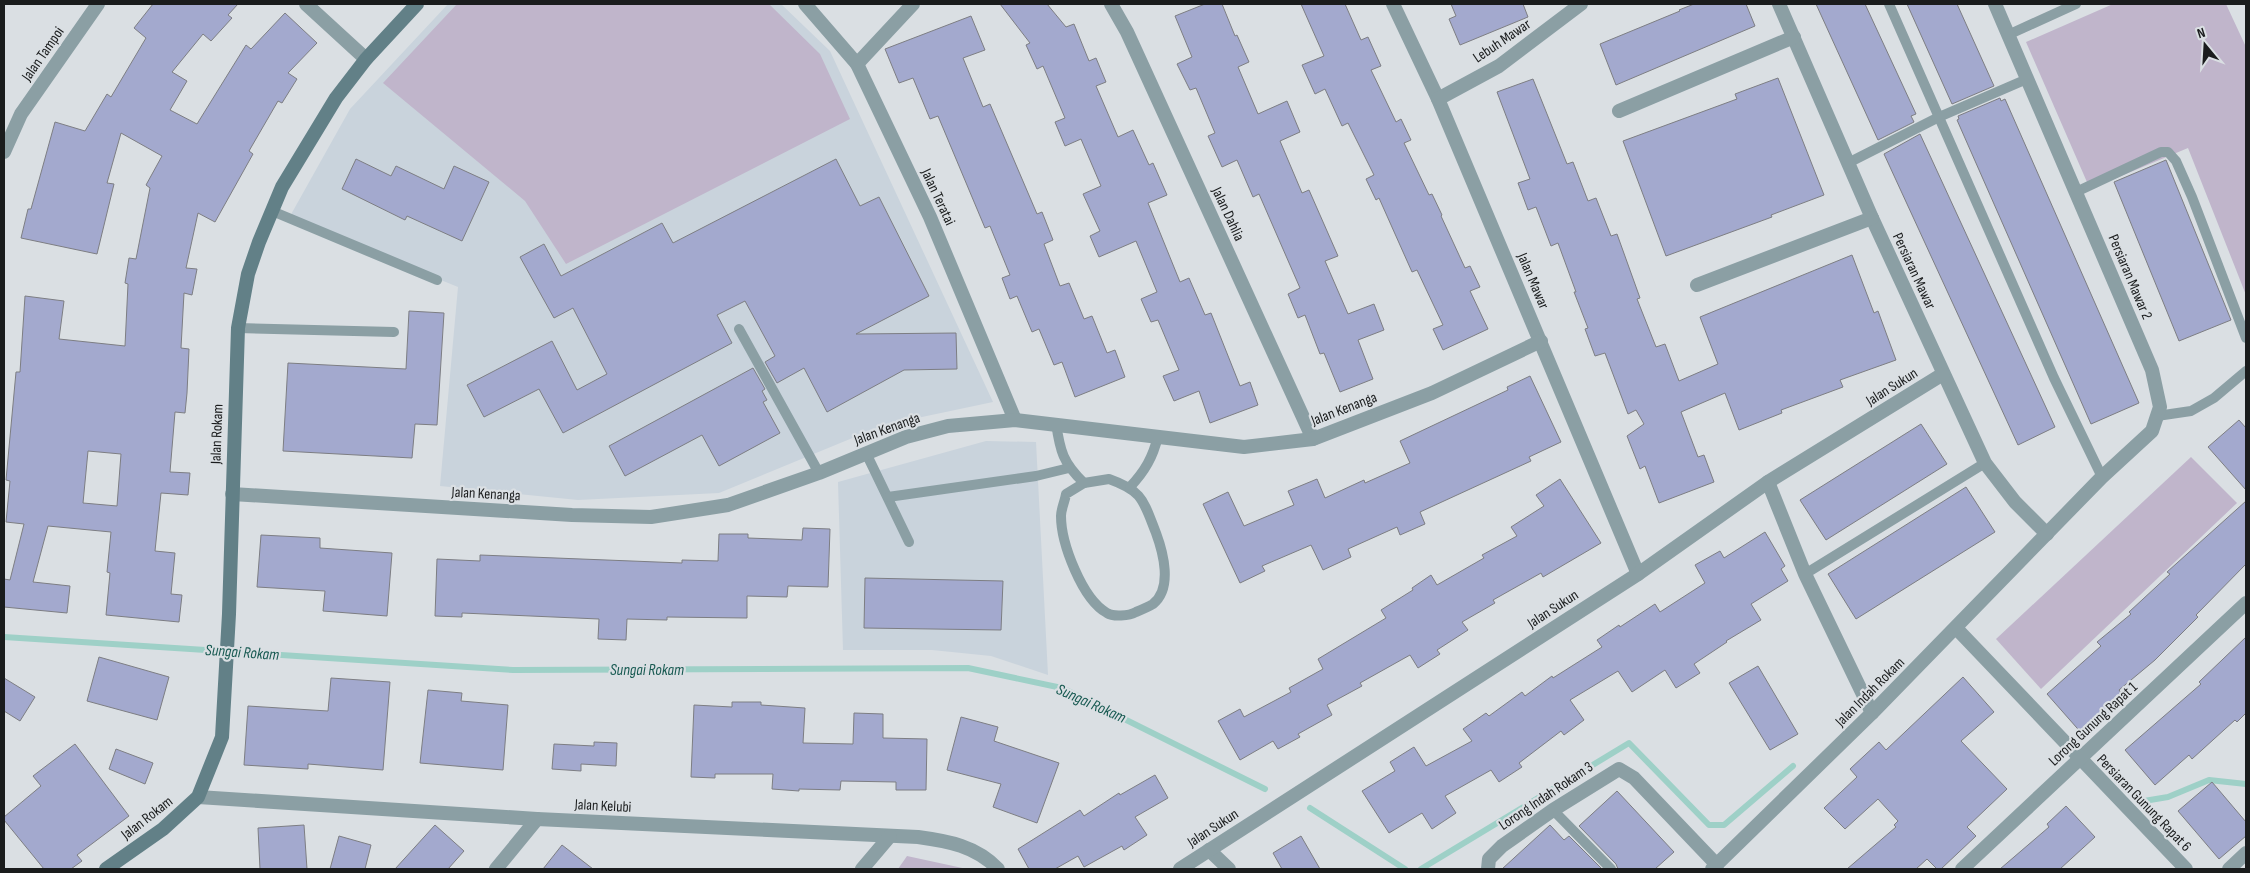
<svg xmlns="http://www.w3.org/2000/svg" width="2250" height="873" font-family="'Sofia Sans Condensed',sans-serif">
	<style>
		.built { fill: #c9d3dc }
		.green { fill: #c0b5cb }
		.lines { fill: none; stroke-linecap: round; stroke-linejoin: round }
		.stream { stroke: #9ed0c7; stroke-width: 6 }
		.building { fill: #a3a9ce; stroke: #7d7e83; fill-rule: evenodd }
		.service { stroke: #8b9fa4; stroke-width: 10 }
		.minor { stroke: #8b9fa4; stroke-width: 14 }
		.secondary { stroke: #628087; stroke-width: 14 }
		.labels { text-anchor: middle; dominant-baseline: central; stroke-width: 4.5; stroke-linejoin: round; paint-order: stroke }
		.street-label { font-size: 15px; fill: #1a1c1d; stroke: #dadfe3 }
		.water-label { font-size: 16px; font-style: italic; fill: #185a52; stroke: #dadfe3 }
	</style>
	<rect width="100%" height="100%" fill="#dadfe3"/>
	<!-- built -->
	<g class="built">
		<polygon points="448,4 781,4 830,51 993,402 884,425 719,493 578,500 440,486 458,287 289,218 350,109"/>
		<polygon points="986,441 1036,442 1048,675 991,656 932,650 843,650 838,482"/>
	</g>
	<!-- green -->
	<g class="green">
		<polygon points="457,4 769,4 820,54 850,119 566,264 525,201 383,83"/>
		<polygon points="2113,4 2226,4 2246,47 2246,295 2188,148 2090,189 2026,42"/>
		<polygon points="2191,457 2237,503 2041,689 1996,639"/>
		<polygon points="907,856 967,869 898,869"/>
	</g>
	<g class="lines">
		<!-- stream -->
		<g class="stream">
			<polyline points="4,637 513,670 968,668 1062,688 1265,789"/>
			<polyline points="2144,801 2168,797 2209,780 2246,784"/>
			<polyline points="1310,808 1405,869"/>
			<polyline points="1421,869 1629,743 1709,825 1724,825 1793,766"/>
		</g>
	</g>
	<!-- building -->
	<g class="building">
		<path d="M153,4H238L228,15L232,18L211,41L203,34L172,72L187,81L170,110L197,124L246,45L251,49L285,13L317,43L288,73L297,79L282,103L278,101L249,151L253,154L215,222L198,213L186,268L197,269L192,295L184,293L181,348L189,349L187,393L185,413L175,412L170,472L190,473L188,495L161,493L155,551L175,553L171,594L182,595L179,622L106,615L110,573L107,572L111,532L48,526L33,582L70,586L67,613L4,607V579L10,580L24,524L6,522L10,481L6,480L16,372H20L25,296L64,301L59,339L125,346L128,284L125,283L129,258L136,259L150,188L146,185L162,156L121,133L107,183L114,184L97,254L21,238L28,209H31L55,122L85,131L107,94L111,97L146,38L134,28ZM88,451L121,454L117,506L83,503Z"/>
		<polygon points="1000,4 1047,4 1066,27 1074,24 1089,61 1096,58 1106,82 1096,86 1118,137 1133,130 1149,165 1153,163 1167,195 1148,203 1180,282 1189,278 1205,315 1211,313 1240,386 1250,382 1258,405 1210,423 1199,391 1174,401 1163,376 1179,370 1158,320 1151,322 1141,299 1157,292 1136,241 1099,257 1090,236 1100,231 1083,194 1101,186 1081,139 1065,146 1055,122 1065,118 1043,66 1037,69 1026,45 1030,43"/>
		<polygon points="1205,4 1222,4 1235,36 1237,35 1249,62 1238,67 1258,114 1287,101 1300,132 1280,141 1302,193 1309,190 1338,256 1325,261 1348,314 1374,304 1384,330 1358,340 1373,379 1340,392 1324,353 1320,354 1305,315 1298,318 1288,294 1300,288 1259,194 1253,197 1237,160 1222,167 1208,136 1215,133 1196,88 1190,90 1177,64 1192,57 1175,16"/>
		<polygon points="1301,4 1345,4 1361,40 1368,37 1381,66 1371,70 1396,122 1401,119 1411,140 1404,143 1429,195 1432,194 1442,215 1441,216 1465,268 1470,266 1480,287 1470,291 1488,329 1443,350 1433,329 1443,325 1417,270 1412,272 1379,198 1376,200 1366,179 1374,175 1348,123 1342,126 1325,89 1315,94 1302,65 1324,56"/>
		<polygon points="1451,4 1523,4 1528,17 1460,45 1449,19 1456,16"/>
		<polygon points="1694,4 1746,4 1755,26 1616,85 1600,44 1680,11 1679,10"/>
		<polygon points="1816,4 1865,4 1916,114 1911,116 1914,122 1878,140"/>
		<polygon points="1907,4 1957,4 1994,86 1952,104"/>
		<polygon points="971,16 985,50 963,58 983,107 990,104 1037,214 1042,212 1053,240 1044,244 1060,286 1069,283 1084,319 1092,316 1107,353 1115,350 1125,377 1075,397 1062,362 1054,365 1039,329 1032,332 1017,296 1010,299 1002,278 1010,275 990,226 985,228 938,116 930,119 913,78 899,83 885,49"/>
		<polygon points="1778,78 1824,195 1771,215 1772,217 1666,256 1623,141 1737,99 1735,94"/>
		<polygon points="1533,79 1567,164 1573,162 1588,201 1596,198 1611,236 1617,234 1640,298 1637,299 1656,347 1665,344 1679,381 1718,364 1700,317 1852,255 1874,313 1878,311 1896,360 1840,380 1843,387 1781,410 1782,413 1739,430 1725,393 1681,412 1698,457 1704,455 1714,482 1659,503 1645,466 1640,469 1627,436 1644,424 1636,410 1628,414 1605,353 1595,356 1585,329 1588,328 1574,292 1576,292 1558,243 1551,246 1536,207 1528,210 1518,183 1530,179 1497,92"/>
		<polygon points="2000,98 2001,101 2005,99 2139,403 2091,424 1957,120 1959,119 1958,116"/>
		<polygon points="1920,134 2055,427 2018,445 1884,154"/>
		<polygon points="356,159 391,176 396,166 444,189 454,166 489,182 462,241 407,216 405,220 342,189"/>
		<polygon points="836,159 860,206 879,197 929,296 856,334 956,333 957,369 904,370 827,412 804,368 777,383 765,362 775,356 745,301 717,315 732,343 563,433 539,389 484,417 467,385 552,341 577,390 607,374 573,308 554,318 520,257 544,244 561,276 662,223 673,243"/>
		<polygon points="2166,160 2231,320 2179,341 2114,182"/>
		<polygon points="409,311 444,313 437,425 415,424 412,458 283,451 288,363 406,369"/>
		<polygon points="753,368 765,389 762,391 767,400 763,402 780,433 719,466 702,435 625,476 609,446"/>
		<polygon points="1530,376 1561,442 1529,457 1531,461 1420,512 1425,524 1400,535 1397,527 1348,549 1351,557 1323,570 1311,545 1262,566 1265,571 1240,583 1203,504 1228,492 1244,526 1294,505 1288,491 1317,479 1325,498 1364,480 1365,483 1410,463 1400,441 1508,390 1507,387"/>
		<polygon points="2239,420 2246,428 2246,490 2208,447"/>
		<polygon points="1921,424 1947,464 1826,540 1800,500"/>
		<polygon points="1560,479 1601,543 1543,577 1541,573 1493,600 1495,603 1462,622 1468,630 1437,650 1440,654 1418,668 1410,655 1360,683 1362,686 1327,705 1332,715 1298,734 1300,737 1278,749 1273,741 1240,760 1218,721 1240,709 1244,717 1291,692 1289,688 1323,669 1318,659 1386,618 1381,610 1413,590 1412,588 1431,575 1437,585 1484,558 1482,555 1517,536 1511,527 1544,506 1536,495"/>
		<polygon points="1966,487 1995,532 1856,619 1828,574"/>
		<polygon points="2246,501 2246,564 2196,615 2198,617 2155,660 2119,690 2126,699 2084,736 2047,694 2101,646 2097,642 2131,614 2129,612 2170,574 2167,572"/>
		<polygon points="803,528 830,529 828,587 788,586 787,597 747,596 747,618 667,617 667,620 627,619 626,640 598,639 599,619 462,613 462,617 435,616 437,559 480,561 480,555 682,563 682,560 718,561 719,534 748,534 748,538 802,540"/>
		<polygon points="1765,532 1785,566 1781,569 1788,581 1751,604 1761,620 1726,641 1727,642 1694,664 1700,673 1676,688 1665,670 1632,692 1618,671 1570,700 1584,720 1564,735 1561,731 1519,763 1522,767 1499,782 1491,770 1445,796 1456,813 1432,829 1422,813 1389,833 1362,791 1395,771 1390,762 1414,747 1426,766 1472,741 1463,729 1486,713 1489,716 1522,692 1525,696 1552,676 1553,678 1602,647 1597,640 1619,625 1620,627 1655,604 1660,612 1705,583 1695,565 1720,551 1724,558"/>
		<polygon points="261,535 320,538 320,548 392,553 387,616 323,611 325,591 257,587"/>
		<polygon points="865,578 1003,581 1001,630 864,628"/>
		<polygon points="2246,637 2246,713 2237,722 2235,720 2192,759 2189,755 2155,785 2125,750 2201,684 2199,682"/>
		<polygon points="99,657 169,677 157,720 87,701"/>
		<polygon points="1758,666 1798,734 1770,750 1729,683"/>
		<polygon points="1963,677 1994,712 1961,741 2007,789 1967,827 1976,836 1941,869 1937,869 1927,859 1916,869 1847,869 1896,827 1894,825 1898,821 1878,799 1845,829 1824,808 1857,777 1850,769 1879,742 1886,750"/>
		<polygon points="4,678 35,697 20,721 4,711"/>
		<polygon points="331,678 390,682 383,770 308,764 308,769 244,765 248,706 328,711"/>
		<polygon points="428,690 462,693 461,701 508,705 503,770 420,763"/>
		<polygon points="732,702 761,702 761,705 805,708 803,743 853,744 854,713 883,714 883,738 927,739 926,790 896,790 896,782 841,781 840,790 799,789 799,791 772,789 773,774 715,774 715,778 691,777 694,705 732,707"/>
		<polygon points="961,717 998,727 994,741 1059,763 1037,823 993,807 1001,784 947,770"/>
		<polygon points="594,742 617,743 616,766 581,764 581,771 552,769 554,744 594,746"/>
		<polygon points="75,744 129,816 77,855 82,861 71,869 44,869 4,820 4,817 41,786 33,776"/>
		<polygon points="116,749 153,763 145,784 109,769"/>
		<polygon points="1155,775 1168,798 1135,817 1147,835 1124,850 1122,846 1084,867 1078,856 1055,869 1029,869 1018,849 1080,810 1084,816 1119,793 1120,795"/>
		<polygon points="2212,782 2246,822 2246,836 2219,859 2178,811"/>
		<polygon points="1617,791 1674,852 1655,869 1618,869 1616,864 1579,826"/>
		<polygon points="2066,806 2095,837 2060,869 2000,869 2049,827 2047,824"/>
		<polygon points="304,825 307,869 260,869 258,828"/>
		<polygon points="435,825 464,851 448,869 395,869"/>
		<polygon points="1550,825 1564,840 1569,836 1602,869 1502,869"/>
		<polygon points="339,836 371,845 365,869 330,869"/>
		<polygon points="1301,836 1320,869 1282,869 1273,853"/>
		<polygon points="562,845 593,869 543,869"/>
	</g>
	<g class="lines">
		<!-- service -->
		<g class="service">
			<polyline points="1889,4 2054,378 2102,477"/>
			<polyline points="2010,34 2076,4"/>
			<polyline points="1848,163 1939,117 2027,79"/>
			<polyline points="2076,192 2161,152 2168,152 2176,161 2192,197 2246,338"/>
			<polyline points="272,211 437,280"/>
			<polyline points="238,328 394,332"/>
			<polyline points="739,329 819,473"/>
			<polyline points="2157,416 2191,411 2214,398 2246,371"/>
			<path d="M1056,423C1060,451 1063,463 1084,483"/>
			<polyline points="866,453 909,542"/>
			<path d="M1109,479C1143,491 1143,500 1156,533C1163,552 1173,588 1153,604C1148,607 1141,610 1136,612C1129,616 1113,617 1107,613C1082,599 1061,543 1061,516C1061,509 1065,501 1066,494L1084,483Z"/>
			<path d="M1130,487C1145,471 1153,457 1158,436"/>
			<polyline points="888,497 1036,476 1069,468"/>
			<polyline points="1805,574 1985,463"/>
			<polyline points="1553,810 1611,869"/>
		</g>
		<!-- minor -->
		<g class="minor">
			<polyline points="306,4 366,59"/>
			<polyline points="805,4 857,64 930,217 1015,420"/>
			<polyline points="1111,4 1127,32 1313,439"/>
			<polyline points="1393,4 1438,99 1638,574"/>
			<polyline points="1779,4 1872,218 1985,463 2015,502 2047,534"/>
			<polyline points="857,64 913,4"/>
			<polyline points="1438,99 1499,66 1581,4"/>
			<polyline points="1619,111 1794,37"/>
			<polyline points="4,152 21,114 98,4"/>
			<polyline points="1697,285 1872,218"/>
			<polyline points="1768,482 1805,574 1872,713"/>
			<polyline points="232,494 572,515 651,517 728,505 819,473 906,437 948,426 1015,420 1244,447 1313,439 1432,393 1541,341"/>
			<polyline points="1956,628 2186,869"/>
			<path d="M198,797L537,819L918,837C948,841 976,846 998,869"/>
			<polyline points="1209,850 1229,869"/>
			<polyline points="496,869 537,819"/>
			<polyline points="862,869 890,836"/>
			<polyline points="1180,869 1638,574 1768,482 1943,374"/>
			<polyline points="1488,869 1489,859 1502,846 1553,810 1619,769 1634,778 1717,865"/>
			<polyline points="1712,869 1872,713 2102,477 2152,431 2160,407 2152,370 1995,4"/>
			<polyline points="1962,869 2246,603"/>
			<polyline points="2229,869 2246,853"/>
		</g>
		<!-- secondary -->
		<polyline class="secondary" points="106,869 163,829 198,797 222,737 229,614 238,328 248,274 259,242 282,187 336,98 366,59 417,4"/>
	</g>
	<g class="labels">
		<!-- street labels -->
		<g class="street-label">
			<text transform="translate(1502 41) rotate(-34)">Lebuh Mawar</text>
			<text transform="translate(43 54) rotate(-55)">Jalan Tampoi</text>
			<text transform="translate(938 197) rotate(65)">Jalan Teratai</text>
			<text transform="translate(1228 214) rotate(65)">Jalan Dahlia</text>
			<text transform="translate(1914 271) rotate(65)">Persiaran Mawar</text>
			<text transform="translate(2130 277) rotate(67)">Persiaran Mawar 2</text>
			<text transform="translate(1533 281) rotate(67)">Jalan Mawar</text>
			<text transform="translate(1892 387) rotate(-32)">Jalan Sukun</text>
			<text transform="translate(1344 409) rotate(-21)">Jalan Kenanga</text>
			<text transform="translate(887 429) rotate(-20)">Jalan Kenanga</text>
			<text transform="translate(217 434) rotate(-88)">Jalan Rokam</text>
			<text transform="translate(486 494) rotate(3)">Jalan Kenanga</text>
			<text transform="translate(1553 609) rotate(-33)">Jalan Sukun</text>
			<text transform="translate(1870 692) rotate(-45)">Jalan Indah Rokam</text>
			<text transform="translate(2093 724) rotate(-43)">Lorong Gunung Rapat 1</text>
			<text transform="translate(1546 796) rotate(-34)">Lorong Indah Rokam 3</text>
			<text transform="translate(2144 803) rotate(46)">Persiaran Gunung Rapat 6</text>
			<text transform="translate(603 806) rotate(3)">Jalan Kelubi</text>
			<text transform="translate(147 818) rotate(-38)">Jalan Rokam</text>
			<text transform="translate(1213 828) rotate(-33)">Jalan Sukun</text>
		</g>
		<!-- water labels -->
		<g class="water-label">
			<text transform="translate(242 653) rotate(4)">Sungai Rokam</text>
			<text x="647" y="670">Sungai Rokam</text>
			<text transform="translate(1091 704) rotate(24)">Sungai Rokam</text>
		</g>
	</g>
	<!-- border -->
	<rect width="2250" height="873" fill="none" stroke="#1a1c1d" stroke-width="10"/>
	<!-- north arrow -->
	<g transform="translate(2205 45) rotate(342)" stroke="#dadfe3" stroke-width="4" paint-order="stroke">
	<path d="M0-4L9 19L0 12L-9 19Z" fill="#1a1c1d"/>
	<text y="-8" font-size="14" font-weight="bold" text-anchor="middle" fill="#1a1c1d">N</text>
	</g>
</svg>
